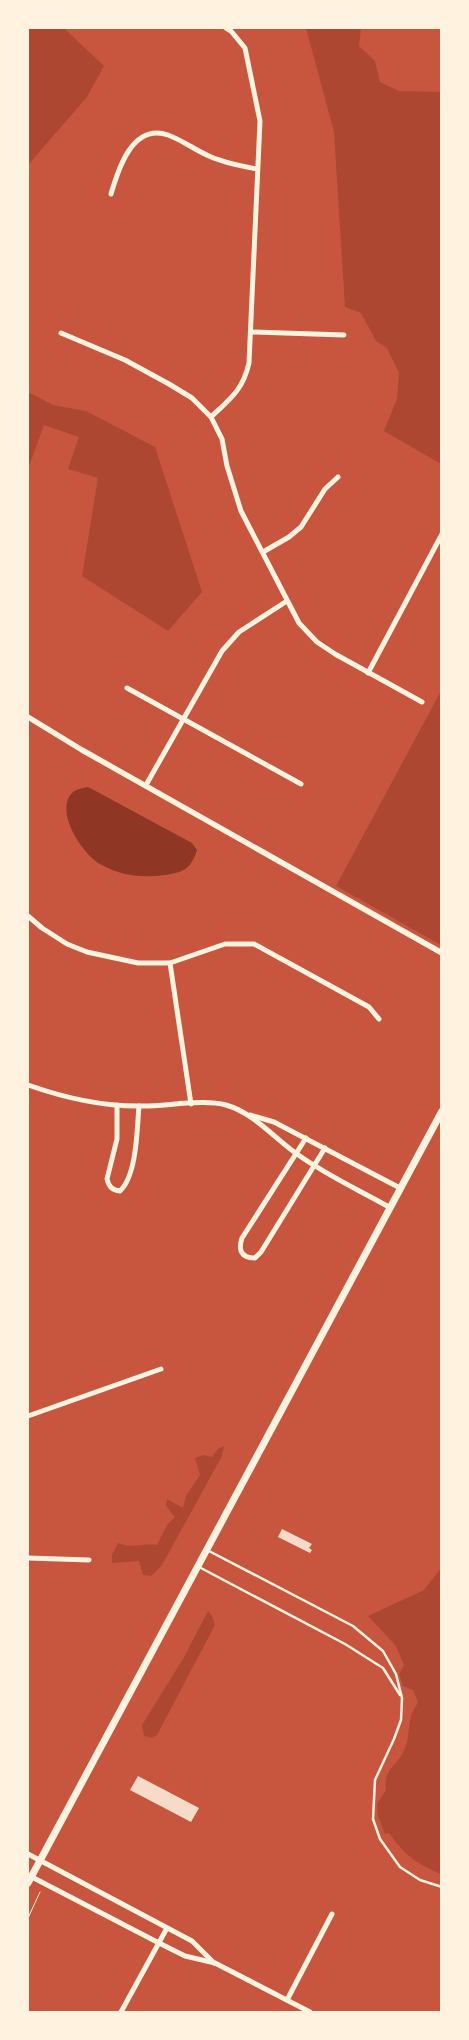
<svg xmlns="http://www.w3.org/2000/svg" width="469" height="2040" font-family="Lato,sans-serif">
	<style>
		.green { fill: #ae4732 }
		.water { fill: #8f3625 }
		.building { fill: #f7dbc8 }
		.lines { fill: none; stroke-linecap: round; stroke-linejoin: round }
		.path { stroke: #fff3e0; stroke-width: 1 }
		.service { stroke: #fff3e0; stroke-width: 2.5 }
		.minor { stroke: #fff3e0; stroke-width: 5 }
		.tertiary { stroke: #fff3e0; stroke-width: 5.5 }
		.secondary { stroke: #fff3e0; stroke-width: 7 }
	</style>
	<rect width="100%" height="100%" fill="#c8553d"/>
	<!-- green -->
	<g class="green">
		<polygon points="28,28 65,28 66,30 104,66 87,97 28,165"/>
		<polygon points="306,28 361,28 359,46 375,61 380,82 399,91 441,92 441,464 384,431 397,399 399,373 387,348 376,341 361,313 345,307 334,132"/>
		<polygon points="28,392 53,405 86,411 155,447 202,592 168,631 82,576 98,478 68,469 79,437 44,425 28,469"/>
		<polygon points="441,691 442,945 441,945 336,886"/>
		<path d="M224,1446L222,1456L162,1565L151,1576L143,1575L139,1561L112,1563V1555L118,1543C132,1549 143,1543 157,1545L167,1525L175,1517L166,1506L167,1499L183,1508L186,1496L200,1475L195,1458L204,1455L212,1457L218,1449Z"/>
		<path d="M441,1568V1874C415,1863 406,1856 389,1833L385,1834L378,1816L377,1804L386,1790C383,1767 398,1767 405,1748C409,1739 408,1730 410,1721C411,1714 415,1708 418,1702L413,1690L403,1686L399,1674L404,1665L396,1646L368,1616L424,1590Z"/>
		<polygon points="208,1611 212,1616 215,1625 157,1735 152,1738 144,1736 142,1725 183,1659"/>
	</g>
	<!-- water -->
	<path class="water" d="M88,787L192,843L197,850C191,869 184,872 165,875C142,878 122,876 102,865C83,856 53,810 73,792C77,789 83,788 88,787Z"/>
	<!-- building -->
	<g class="building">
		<polygon points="282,1529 312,1544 309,1548 312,1550 310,1553 278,1537"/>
		<polygon points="138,1776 199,1808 191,1822 130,1790"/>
	</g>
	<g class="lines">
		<!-- path -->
		<polyline class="path" points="28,1918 40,1892"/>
		<!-- service -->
		<g class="service">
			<polyline points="207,1550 353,1626 383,1651 396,1674 402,1698 401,1720 394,1739 375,1780 373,1819 380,1839 400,1867 420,1880 442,1887"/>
			<polyline points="199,1567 345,1644 383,1668 400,1695"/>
		</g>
		<!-- minor -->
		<g class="minor">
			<path d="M111,194C118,170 132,123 168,135C182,140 195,150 209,156C224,163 241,166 257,169"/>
			<polyline points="251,332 344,335"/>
			<polyline points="61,333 125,360 169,384 192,398 211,417 222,439 227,466 241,511 299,623 317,642 335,654 422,702"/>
			<path d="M211,417C230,399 243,390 249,363L260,121L245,48L231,31L226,28"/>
			<polyline points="263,552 289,537 301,527 325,489 338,477"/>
			<polyline points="368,673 442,534"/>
			<polyline points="127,688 301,784"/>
			<polyline points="146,785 222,651 239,632 287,601"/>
			<polyline points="28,916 42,928 67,944 87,952 138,963 170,963 225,944 254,944 369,1007 379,1019"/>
			<polyline points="170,963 191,1104"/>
			<path d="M28,1085C65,1098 103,1107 143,1106C167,1106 204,1099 226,1105C254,1113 274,1138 297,1154C326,1175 359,1190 389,1207"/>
			<path d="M117,1105V1139L107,1179C109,1187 112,1190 120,1191C137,1175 137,1129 139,1106"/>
			<polyline points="250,1115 274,1122 400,1188"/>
			<path d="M306,1138L242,1238C238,1250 241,1258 255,1258L261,1252L325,1148"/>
			<polyline points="28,1416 161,1369"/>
			<polyline points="28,1558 89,1560"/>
			<polyline points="28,1854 192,1941 214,1963"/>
			<polyline points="28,1875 159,1943 185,1956 215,1963 310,2012"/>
			<polyline points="287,2000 332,1914"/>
			<polyline points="121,2012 167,1928"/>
		</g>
		<!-- tertiary -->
		<polyline class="tertiary" points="28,717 82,750 442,953"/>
		<!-- secondary -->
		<polyline class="secondary" points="28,1883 442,1111"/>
	</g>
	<!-- border -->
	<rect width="469" height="2040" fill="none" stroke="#fff3e0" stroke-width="58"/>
</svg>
